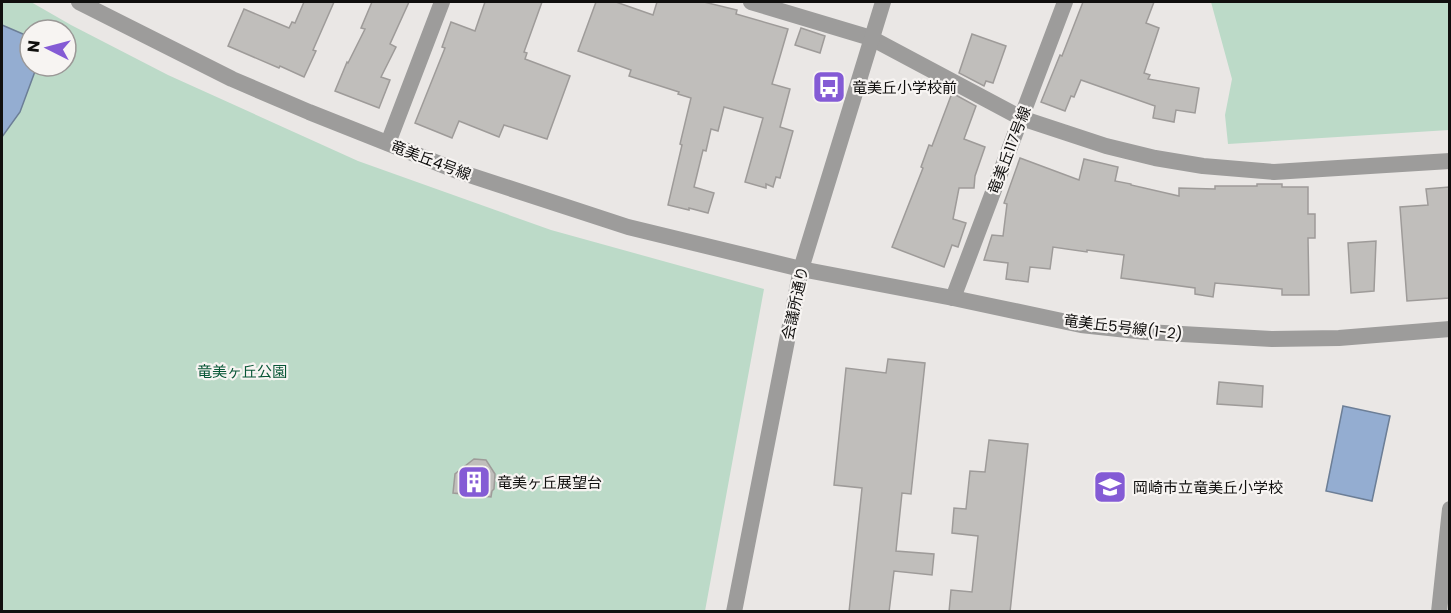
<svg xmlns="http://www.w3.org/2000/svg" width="1451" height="613" font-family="Poppins,'Noto Sans JP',sans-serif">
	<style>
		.green { fill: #bcdac8; fill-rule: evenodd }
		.water { fill: #94add1; stroke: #6c7e96; stroke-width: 1.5 }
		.building { fill: #c0bebb; stroke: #9e9b99; stroke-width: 1.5 }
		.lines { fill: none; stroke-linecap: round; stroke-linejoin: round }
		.minor { stroke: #9d9c9b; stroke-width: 16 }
		.tertiary { stroke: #9d9c9b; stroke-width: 16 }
		.labels { text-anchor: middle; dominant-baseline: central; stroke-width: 4.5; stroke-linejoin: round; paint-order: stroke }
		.poi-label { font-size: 15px; fill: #100f0e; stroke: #f7f4f2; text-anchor: start }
		.street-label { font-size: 15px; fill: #100f0e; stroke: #f7f4f2 }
		.park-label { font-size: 15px; fill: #085636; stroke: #f7f4f2 }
	</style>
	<rect width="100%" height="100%" fill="#eae7e5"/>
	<!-- green -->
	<g class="green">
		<path d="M2,2H31L71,25L168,75L358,161L551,230L764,289L705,611H2ZM30,30H66V66H30Z"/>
		<polygon points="1211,2 1449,2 1449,130 1228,144 1225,115 1232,79"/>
	</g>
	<!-- water -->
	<g class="water">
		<polygon points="2,25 30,37 30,66 37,66 20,112 2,137"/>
		<polygon points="1343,406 1390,416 1372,501 1326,491"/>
	</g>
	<!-- building -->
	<g class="building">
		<polygon points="304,2 334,2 313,50 316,51 304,77 280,66 279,68 228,46 244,9 289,28 292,22 295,23"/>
		<polygon points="372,2 409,2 390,44 396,47 381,77 390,80 379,108 335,91 347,62 348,63 365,29 361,28"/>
		<polygon points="485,2 542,2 524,52 527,53 525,59 570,76 547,139 504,125 499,137 459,121 452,138 415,123 445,48 442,47 451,22 475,31"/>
		<polygon points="596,2 616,2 653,15 657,2 704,2 737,10 736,14 788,29 772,84 790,89 780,127 793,131 780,178 776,177 773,187 766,184 766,188 745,182 763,118 724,107 718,131 711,129 706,151 703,150 694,187 714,193 708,213 689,208 689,210 668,205 682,145 680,144 691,98 678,94 679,92 629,76 631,70 578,51"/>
		<polygon points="1083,2 1154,2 1146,23 1159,28 1144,73 1150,75 1148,79 1199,88 1195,113 1176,110 1174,122 1153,118 1155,106 1081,80 1074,97 1071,96 1065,111 1041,102 1060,55 1062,56"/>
		<polygon points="801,28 825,36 820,53 795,45"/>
		<polygon points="972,34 1006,46 993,83 986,81 984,86 959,73"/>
		<polygon points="952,93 976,106 964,139 985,147 975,176 974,188 959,188 953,219 966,223 958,247 952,245 944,267 892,247 923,168 921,167 929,145 932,146"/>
		<polygon points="1020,158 1079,180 1084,159 1118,167 1115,181 1131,184 1131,185 1179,196 1179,188 1215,189 1215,186 1257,186 1257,184 1282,184 1282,187 1308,187 1308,214 1315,214 1315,238 1308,238 1309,295 1282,295 1282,289 1215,283 1213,297 1195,294 1195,288 1121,278 1124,255 1087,250 1087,252 1053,247 1050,269 1030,267 1028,282 1006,279 1008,263 984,260 992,235 1003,236 1007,204 1004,203"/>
		<polygon points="1449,187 1449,298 1407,301 1400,207 1428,205 1426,189"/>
		<polygon points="1376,241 1374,291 1351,293 1348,243"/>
		<polygon points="888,359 925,363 911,494 902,493 896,551 934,554 932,575 894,571 889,612 849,612 862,488 834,485 846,368 886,373"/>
		<polygon points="1219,382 1263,386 1262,407 1217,404"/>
		<polygon points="989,440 1028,444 1010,612 949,612 951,590 972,592 978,536 952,533 954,508 966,509 970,471 985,472"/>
		<polygon points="474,459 486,460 495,474 494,489 492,491 491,497 453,493 455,474"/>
	</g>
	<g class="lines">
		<!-- minor -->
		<g class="minor">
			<polyline points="751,2 871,38 1021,118 1106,146 1155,158 1203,166 1274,172 1450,161"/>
			<polyline points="388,143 442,2"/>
			<polyline points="953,298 1065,2"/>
			<polyline points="1439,612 1450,509"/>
		</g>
		<!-- tertiary -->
		<g class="tertiary">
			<polyline points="79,2 232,79 309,112 460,172 628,227 801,269 953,298 1081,325 1146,332 1272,339 1339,338 1450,329"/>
			<polyline points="734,612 801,269 883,2"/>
		</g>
	</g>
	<!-- icons -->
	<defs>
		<symbol id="bus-square" viewBox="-11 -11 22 22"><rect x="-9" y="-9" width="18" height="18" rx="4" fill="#845bd5" stroke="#f7f4f2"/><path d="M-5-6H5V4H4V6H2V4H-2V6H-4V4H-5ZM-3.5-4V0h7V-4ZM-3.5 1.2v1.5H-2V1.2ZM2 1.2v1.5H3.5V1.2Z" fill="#fff"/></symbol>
		<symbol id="building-square" viewBox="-11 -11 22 22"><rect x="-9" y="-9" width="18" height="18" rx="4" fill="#845bd5" stroke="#f7f4f2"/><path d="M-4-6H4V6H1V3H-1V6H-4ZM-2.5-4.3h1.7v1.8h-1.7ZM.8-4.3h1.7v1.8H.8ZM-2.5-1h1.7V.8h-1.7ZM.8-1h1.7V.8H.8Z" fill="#fff"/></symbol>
		<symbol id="school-square" viewBox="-11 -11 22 22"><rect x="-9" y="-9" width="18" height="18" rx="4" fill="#845bd5" stroke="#f7f4f2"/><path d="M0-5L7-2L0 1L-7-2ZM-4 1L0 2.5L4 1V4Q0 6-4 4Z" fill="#fff"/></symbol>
	</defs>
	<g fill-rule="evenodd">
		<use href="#bus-square" x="810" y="68" width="38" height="38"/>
		<use href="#building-square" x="455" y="463" width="38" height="38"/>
		<use href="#school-square" x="1091" y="468" width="38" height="38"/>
	</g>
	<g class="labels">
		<!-- poi labels -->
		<g class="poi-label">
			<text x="852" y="87">竜美丘小学校前</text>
			<text x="497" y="482">竜美ヶ丘展望台</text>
			<text x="1133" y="487">岡崎市立竜美丘小学校</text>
		</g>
		<!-- street labels -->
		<g class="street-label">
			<text transform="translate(1009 150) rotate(-69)">竜美丘117号線</text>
			<text transform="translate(431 160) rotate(21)">竜美丘4号線</text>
			<text transform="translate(795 303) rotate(-78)">会議所通り</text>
			<text transform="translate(1123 327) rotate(7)">竜美丘5号線(1-2)</text>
		</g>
		<!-- park labels -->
		<g class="park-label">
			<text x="242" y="371">竜美ヶ丘公園</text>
		</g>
	</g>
	<!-- border -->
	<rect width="1451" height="613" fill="none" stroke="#100f0e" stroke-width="6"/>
	<!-- north arrow -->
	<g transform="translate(48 48) rotate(276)"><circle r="28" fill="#f7f4f2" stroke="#9b9897" stroke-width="1.5"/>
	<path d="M0-4.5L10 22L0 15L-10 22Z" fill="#845bd5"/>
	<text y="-9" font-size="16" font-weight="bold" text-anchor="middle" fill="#100f0e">N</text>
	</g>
</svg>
